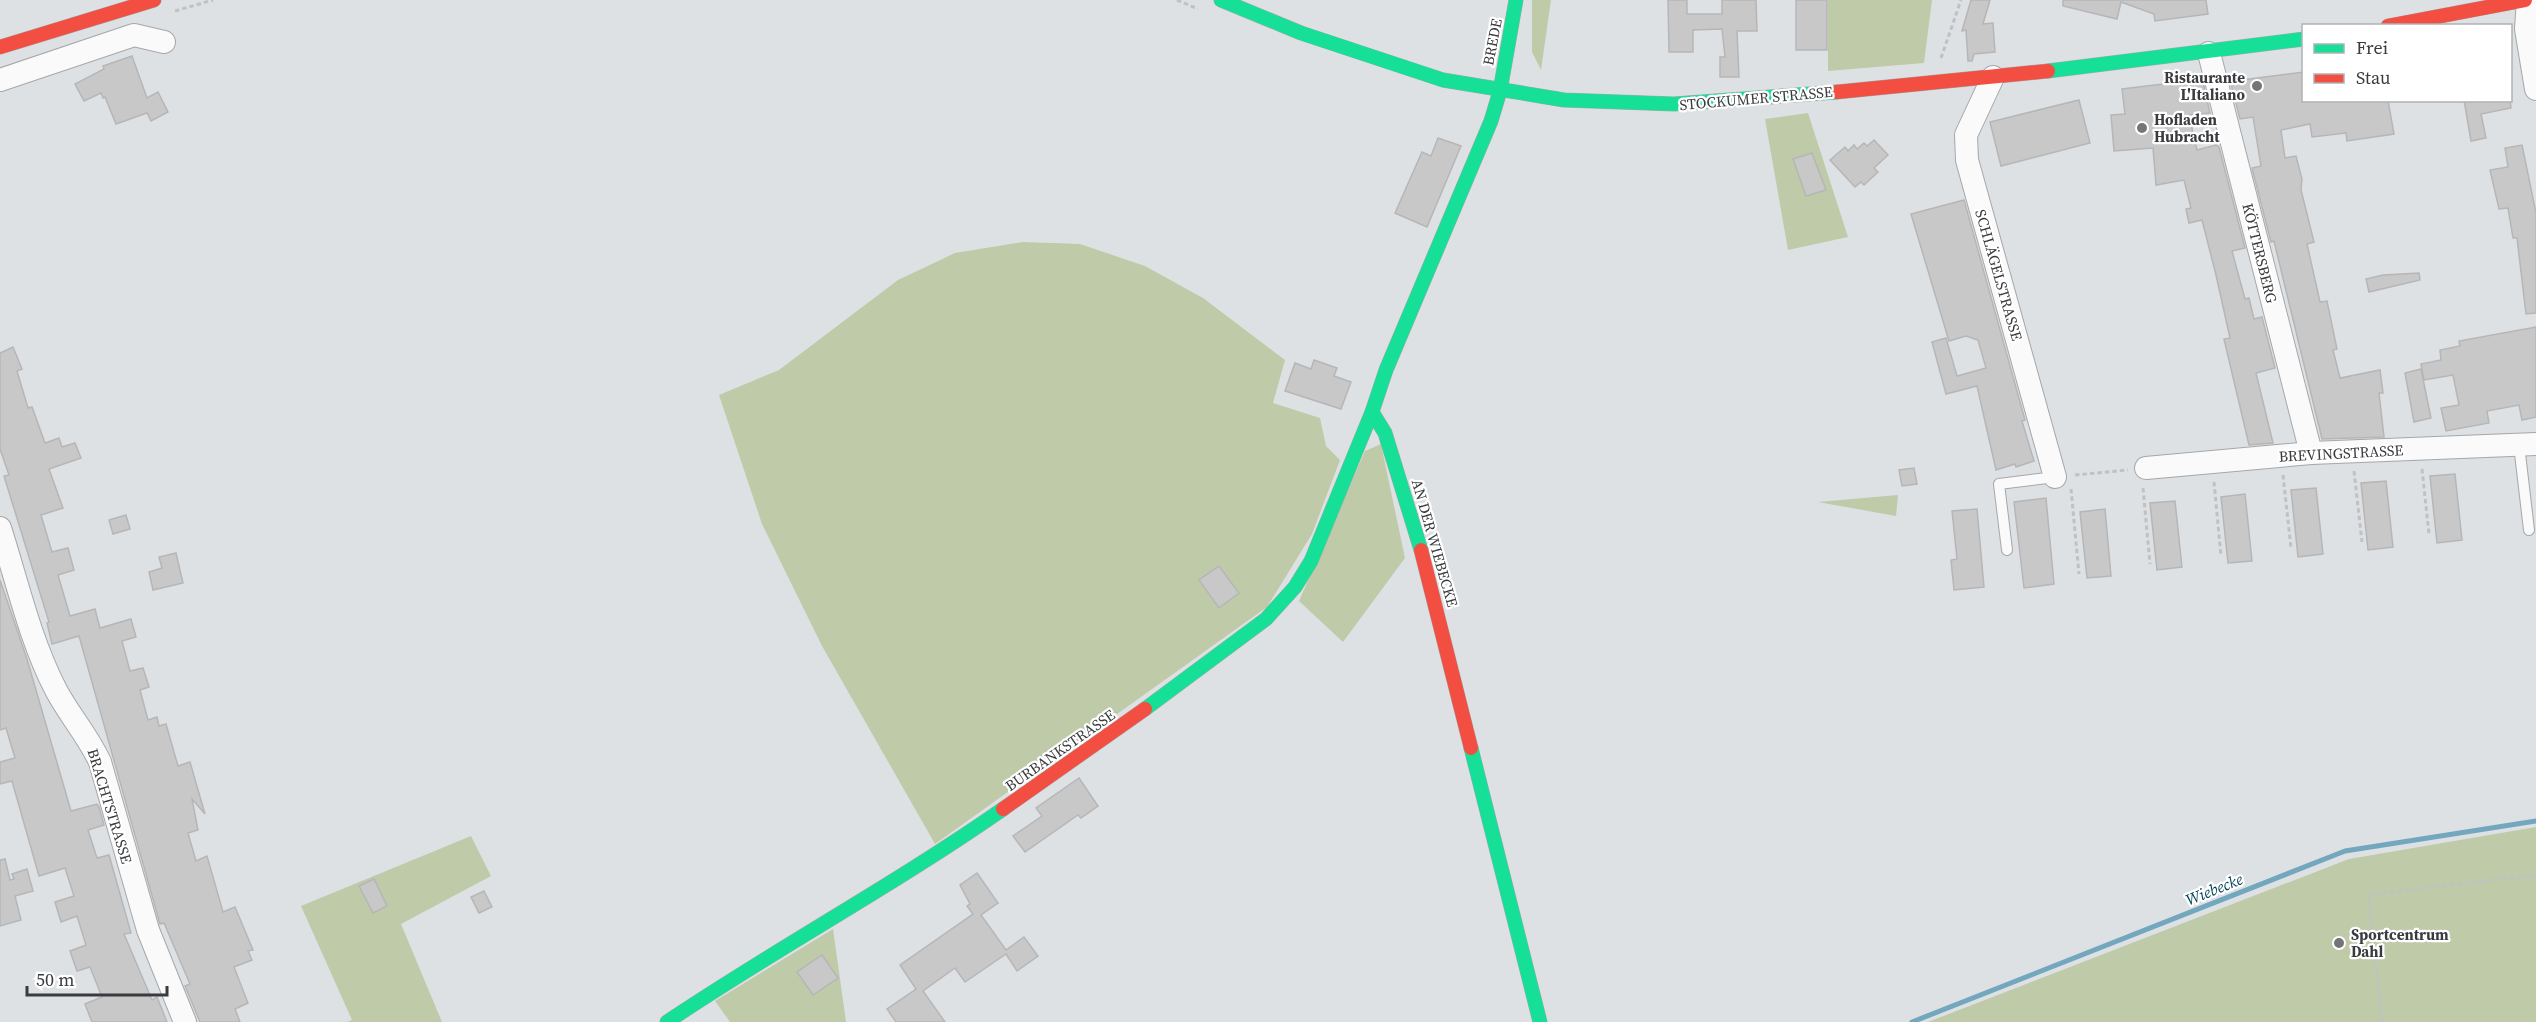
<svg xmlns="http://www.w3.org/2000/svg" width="2536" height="1022" font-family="'Source Serif 4',serif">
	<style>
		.green { fill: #bfcaa9 }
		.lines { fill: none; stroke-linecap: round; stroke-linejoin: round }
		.stream { stroke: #72a7be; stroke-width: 5 }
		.building { fill: #c8c8c9; stroke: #b6b6b7; stroke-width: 1.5 }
		.lane-casing { stroke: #a5a7a9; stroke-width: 12 }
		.street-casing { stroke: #a5a7a9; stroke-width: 24 }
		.fast-casing { stroke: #a5a7a9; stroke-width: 15 }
		.jam-casing { stroke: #a5a7a9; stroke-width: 15 }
		.path { stroke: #c1c1c3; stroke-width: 3; stroke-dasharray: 4.5 3; stroke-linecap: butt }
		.lane { stroke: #fafafb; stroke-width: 10 }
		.street { stroke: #fafafb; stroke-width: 22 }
		.fast { stroke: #16e098; stroke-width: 14 }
		.jam { stroke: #f24e42; stroke-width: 14 }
		.poi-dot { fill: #737578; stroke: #fff; stroke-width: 2 }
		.labels { text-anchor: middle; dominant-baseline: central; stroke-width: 4.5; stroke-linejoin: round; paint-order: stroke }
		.street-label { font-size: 15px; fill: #3a3b3e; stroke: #fff }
		.poi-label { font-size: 15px; font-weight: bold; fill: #3a3b3e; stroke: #fff; text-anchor: start }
		.water-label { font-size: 16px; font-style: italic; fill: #004359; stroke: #fff }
	</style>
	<rect width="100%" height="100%" fill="#dee1e4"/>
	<!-- green -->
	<g class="green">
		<polygon points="1532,0 1551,0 1541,70 1532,52"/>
		<polygon points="1828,0 1932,0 1924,63 1828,71"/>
		<polygon points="1808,113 1848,237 1788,250 1765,119"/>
		<polygon points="1023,242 1080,244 1145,266 1203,298 1285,360 1273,403 1320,418 1326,446 1340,460 1312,534 1267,607 935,844 822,646 762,524 719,395 779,370 898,280 955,253"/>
		<polygon points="1381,444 1405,558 1343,642 1299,601 1365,451"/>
		<polygon points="1898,495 1896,516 1818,502"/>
		<polygon points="2536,827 2536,1022 1928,1022 2349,859"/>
		<polygon points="471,836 491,876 401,924 442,1022 347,1022 352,1020 301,906"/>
		<polygon points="833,929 846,1022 730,1022 715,1001"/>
	</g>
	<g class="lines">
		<!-- stream -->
		<polyline class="stream" points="1912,1022 2345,851 2536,821"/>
	</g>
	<!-- building -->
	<g class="building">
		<polygon points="1668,0 1687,0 1687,14 1722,14 1722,0 1756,0 1757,31 1737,31 1739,77 1720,77 1720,57 1725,57 1722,29 1693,30 1693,52 1669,52"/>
		<rect x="1796" y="0" width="31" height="50"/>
		<polygon points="1971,0 1990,0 1983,24 1993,23 1995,52 1974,54 1972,61 1968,61 1966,30 1962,31"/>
		<polygon points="2063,0 2206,0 2208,14 2155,21 2154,14 2121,2 2117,19 2063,6"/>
		<polygon points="132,56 147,98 158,92 168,112 151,121 147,113 116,124 105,97 103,98 101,93 84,101 75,84 104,69 103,66"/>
		<polygon points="2304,72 2304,100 2388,100 2394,134 2347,141 2346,133 2312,137 2310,124 2281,130 2285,158 2296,156 2302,179 2301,190 2314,242 2307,244 2320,302 2327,301 2337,349 2333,350 2340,378 2380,370 2383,393 2379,393 2384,437 2322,439 2274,241 2271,242 2252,168 2261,166 2253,117 2240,119 2231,84 2234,81"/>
		<polygon points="2188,81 2189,84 2203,82 2210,113 2189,115 2197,150 2216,145 2219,147 2245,248 2232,251 2245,299 2249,298 2254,319 2262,317 2275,368 2256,373 2273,443 2249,445 2224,339 2230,338 2216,275 2202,220 2189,223 2186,209 2191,208 2184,180 2156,185 2153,148 2114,151 2111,115 2125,114 2122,89"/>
		<polygon points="2079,100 2090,143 2001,166 1990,122"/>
		<polygon points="2464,100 2510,100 2511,108 2481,114 2486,138 2471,141"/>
		<polygon points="1438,138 1461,146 1427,227 1395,213 1422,152 1431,156"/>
		<polygon points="1874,140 1888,155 1874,168 1878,172 1864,185 1861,182 1855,187 1830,160 1845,147 1848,151 1854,145 1857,149 1864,143 1867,146"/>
		<polygon points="2522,145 2536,213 2536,313 2526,314 2517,238 2513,238 2508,208 2499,209 2490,170 2508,167 2505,148"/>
		<polygon points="1812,153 1826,190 1806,196 1793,159"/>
		<polygon points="1964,200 2025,420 2022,421 2034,461 2016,467 2015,464 1996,470 1977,386 1946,394 1932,342 1946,338 1957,376 1986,368 1978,340 1966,336 1949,341 1911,214"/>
		<polygon points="2419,273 2420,280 2369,292 2366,279 2383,275"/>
		<polygon points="2536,327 2536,417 2522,420 2519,405 2487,411 2489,423 2446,431 2441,408 2459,405 2453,375 2424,380 2421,364 2441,360 2440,350 2460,346 2459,341"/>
		<polygon points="13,347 22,369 17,371 28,408 32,407 45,443 59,438 62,447 75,443 81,458 49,469 63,508 41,515 52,552 68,548 74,570 58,575 70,616 95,609 100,628 131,619 136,637 122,641 130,671 143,668 149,687 140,690 148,720 157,717 159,726 166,724 178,766 190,762 205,814 192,799 198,830 188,833 196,861 207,856 223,912 235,907 253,950 248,951 252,960 234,967 248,1003 235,1009 240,1022 200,1022 185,986 190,984 164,923 160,924 79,636 52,644 47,623 49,622 4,476 9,475 0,449 0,353"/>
		<polygon points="1314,360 1337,368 1334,376 1351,382 1341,409 1285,391 1295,363 1311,369"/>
		<polygon points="2421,369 2431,418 2414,422 2405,373"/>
		<polygon points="1914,468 1917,484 1902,486 1899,470"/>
		<polygon points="2455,474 2462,540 2437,543 2430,476"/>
		<polygon points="2386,481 2393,547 2368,550 2361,483"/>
		<polygon points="2316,488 2323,554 2298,557 2291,490"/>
		<polygon points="2245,494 2252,561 2228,563 2221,497"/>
		<polygon points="2046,498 2054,584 2024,588 2014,502"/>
		<polygon points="2175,501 2182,567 2157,570 2150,503"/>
		<polygon points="1977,509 1984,587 1954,590 1951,560 1957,559 1952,511"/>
		<polygon points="2105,509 2111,576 2087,578 2080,512"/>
		<polygon points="126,515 130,529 113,534 109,520"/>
		<polygon points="176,553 183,583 153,590 149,572 162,568 159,557"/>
		<polygon points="1219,566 1239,593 1219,608 1199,580"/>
		<polygon points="0,580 27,659 71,811 97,804 99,807 104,825 88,830 97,858 109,855 131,933 124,934 152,1000 157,997 167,1022 92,1022 85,1004 102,997 90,967 77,971 70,951 86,945 77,916 61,922 55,902 74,896 65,868 39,876 12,781 0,784 0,762 15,758 6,728 0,730"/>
		<polygon points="1079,778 1098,806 1081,818 1078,815 1025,852 1013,836 1042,816 1036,808"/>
		<polygon points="5,859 10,880 14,879 12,874 27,869 33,891 15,896 21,920 0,926 0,860"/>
		<polygon points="977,873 998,903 981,915 1006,950 1024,937 1038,956 1017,971 1006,954 965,982 955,968 923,991 945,1022 896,1022 887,1009 916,989 900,965 973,914 967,906 970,904 960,885"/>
		<polygon points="374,879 387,906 373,913 359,886"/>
		<polygon points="484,891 492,907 479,913 471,897"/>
		<polygon points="822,955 838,978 813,995 797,972"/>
	</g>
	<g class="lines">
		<defs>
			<g id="lane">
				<polyline points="2519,445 2529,530"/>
				<polyline points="2007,550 1999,484 2055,477"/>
			</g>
			<g id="street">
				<polyline points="2528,0 2526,29 2536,89"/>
				<polyline points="2209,53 2311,453"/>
				<polyline points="1993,77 1966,135 1967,160 2055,477"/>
				<polyline points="0,80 134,35 164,42"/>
				<polyline points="2146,468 2311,453 2536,444"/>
				<path d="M0,528C17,581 30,640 56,690C69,715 87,734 100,762L148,930L185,1022"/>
			</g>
			<g id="fast">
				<polyline points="1221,0 1301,33 1443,80 1564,100 1674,104 1837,92"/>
				<polyline points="2048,71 2304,39"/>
				<polyline points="1421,550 1385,433 1372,412 1386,370 1491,121 1500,91 1516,0"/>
				<polyline points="1145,709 1266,619 1295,587 1311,561 1372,412"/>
				<polyline points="1471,748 1540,1022"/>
				<path d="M667,1022C777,948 894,885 1003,809"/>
			</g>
			<g id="jam">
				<polyline points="2388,26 2525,0"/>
				<polyline points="0,47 154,0"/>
				<polyline points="1837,92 2048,71"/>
				<polyline points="1421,550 1471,748"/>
				<polyline points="1003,809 1145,709"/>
			</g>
		</defs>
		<!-- lane casing -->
		<use href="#lane" class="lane-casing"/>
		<!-- street casing -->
		<use href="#street" class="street-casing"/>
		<!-- fast casing -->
		<use href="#fast" class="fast-casing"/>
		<!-- jam casing -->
		<use href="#jam" class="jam-casing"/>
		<!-- path -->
		<g class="path">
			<polyline points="1177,0 1198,9"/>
			<polyline points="175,11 213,0"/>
			<polyline points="1941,58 1961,0"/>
			<polyline points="2422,469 2429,534"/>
			<polyline points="2354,471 2362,542"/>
			<polyline points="2075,475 2128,470"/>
			<polyline points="2283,475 2291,548"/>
			<polyline points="2214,482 2221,556"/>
			<polyline points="2143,488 2150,564"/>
			<polyline points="2071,489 2079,574"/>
			<polyline points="2382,1022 2368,895 2536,875"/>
		</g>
		<!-- lane -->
		<use href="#lane" class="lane"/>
		<!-- street -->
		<use href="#street" class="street"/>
		<!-- fast -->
		<use href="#fast" class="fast"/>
		<!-- jam -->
		<use href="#jam" class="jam"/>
	</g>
	<!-- markers -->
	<g class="poi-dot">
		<circle cx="2257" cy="86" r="6"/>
		<circle cx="2142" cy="128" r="6"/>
		<circle cx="2339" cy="943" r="6"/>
	</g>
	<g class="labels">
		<!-- street labels -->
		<g class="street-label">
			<text transform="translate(1492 42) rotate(-79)">BREDE</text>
			<text transform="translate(1756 98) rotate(-5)">STOCKUMER STRASSE</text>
			<text transform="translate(2260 253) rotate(76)">KÖTTERSBERG</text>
			<text transform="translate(1999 275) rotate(74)">SCHLÄGELSTRASSE</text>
			<text transform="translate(2341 453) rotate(-3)">BREVINGSTRASSE</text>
			<text transform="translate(1435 543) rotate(74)">AN DER WIEBECKE</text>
			<text transform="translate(1060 750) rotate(-35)">BURBANKSTRASSE</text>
			<text transform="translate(110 806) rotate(73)">BRACHTSTRASSE</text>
		</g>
		<!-- poi labels -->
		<g class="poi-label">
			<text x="2245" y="77" text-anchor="end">Ristaurante<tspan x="2245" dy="17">L'Italiano</tspan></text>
			<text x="2154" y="119">Hofladen<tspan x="2154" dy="17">Hubracht</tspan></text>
			<text x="2351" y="934">Sportcentrum<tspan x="2351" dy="17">Dahl</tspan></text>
		</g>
		<!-- water labels -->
		<g class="water-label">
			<text transform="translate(2214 889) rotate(-22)">Wiebecke</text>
		</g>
	</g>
	<!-- legend -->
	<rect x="2302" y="24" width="210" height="78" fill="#ffffff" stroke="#b0b1b2" stroke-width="1.5"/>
	<rect x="2314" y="44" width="30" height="9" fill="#16e098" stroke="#b0b1b2" stroke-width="1.5"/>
	<text x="2356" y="54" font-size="18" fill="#3a3b3e">Frei</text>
	<rect x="2314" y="74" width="30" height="9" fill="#f24e42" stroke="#b0b1b2" stroke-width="1.5"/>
	<text x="2356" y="84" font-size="18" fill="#3a3b3e">Stau</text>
	<!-- scale -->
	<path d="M27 986v9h140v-9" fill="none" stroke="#3a3b3e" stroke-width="3"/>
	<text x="36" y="986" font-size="18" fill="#3a3b3e" stroke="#ffffff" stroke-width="4.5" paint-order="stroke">50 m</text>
</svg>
